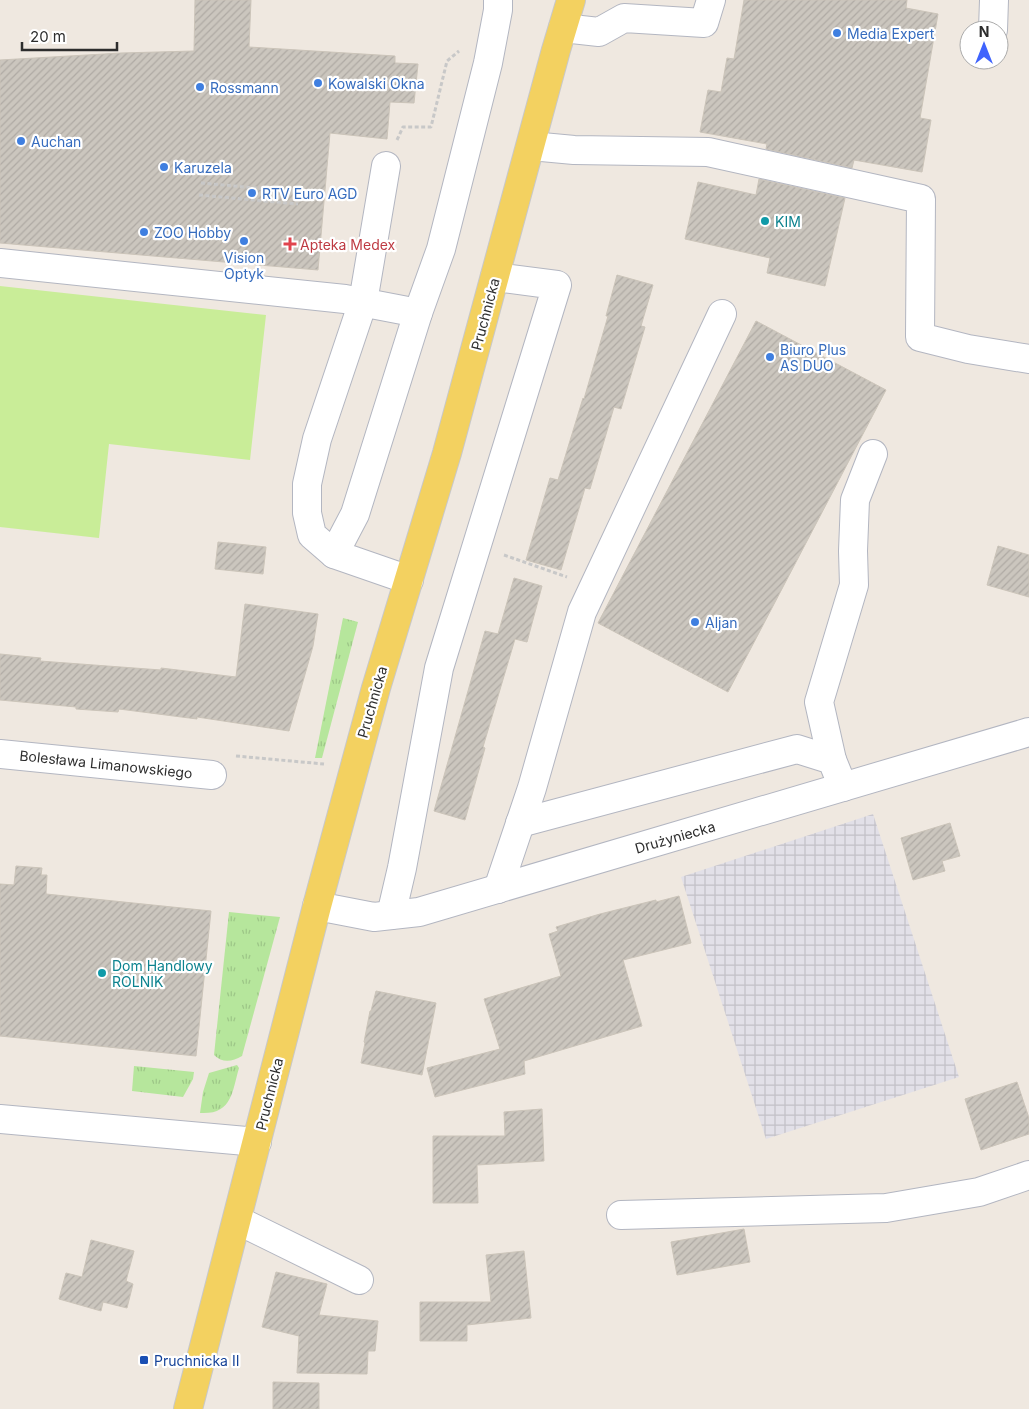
<svg xmlns="http://www.w3.org/2000/svg" width="1029" height="1409" font-family="Inter,sans-serif">
	<style>
		.industrial { fill: url(#industrial-grid) }
		.grass { fill: url(#grass-tufts) }
		.pitch { fill: #c9ed98 }
		.building { fill: url(#building-hatch); stroke: #cbc4b9 }
		.lines { fill: none; stroke-linecap: round; stroke-linejoin: round }
		.minor-casing { stroke: #b3b6c1; stroke-width: 30 }
		.major-casing { stroke: #c8c8c8; stroke-width: 30 }
		.path { stroke: #c8c8c8; stroke-width: 3; stroke-dasharray: 4 2.5; stroke-linecap: butt }
		.minor { stroke: #fff; stroke-width: 28 }
		.major { stroke: #f3d160; stroke-width: 28 }
		.shop-dot { fill: #3f7fe0; stroke: #fff; stroke-width: 2 }
		.culture-dot { fill: #0f9aa8; stroke: #fff; stroke-width: 2 }
		.health-dot { fill: #e0444e; stroke: #fff; stroke-width: 2 }
		.transit-dot { fill: #1a4fb4; stroke: #fff; stroke-width: 2 }
		.labels { text-anchor: middle; dominant-baseline: central; stroke-width: 4.5; stroke-linejoin: round; paint-order: stroke }
		.shop-label { font-size: 14px; fill: #366cbe; stroke: #fff; text-anchor: start }
		.culture-label { font-size: 14px; fill: #0d838f; stroke: #fff; text-anchor: start }
		.health-label { font-size: 14px; fill: #be3a42; stroke: #fff; text-anchor: start }
		.street-label { font-size: 14px; fill: #2d2d2d; stroke: #fff }
		.transit-label { font-size: 14px; fill: #164399; stroke: #fff; text-anchor: start }
	</style>
	<defs>
		<pattern id="industrial-grid" width="8" height="8" patternUnits="userSpaceOnUse" patternTransform="scale(1.25)"><rect width="8" height="8" fill="#e2e0e8"/><path d="M0 4h8M4 0v8" fill="none" stroke="#c2c0c7"/></pattern>
		<pattern id="grass-tufts" width="24" height="20" patternUnits="userSpaceOnUse" patternTransform="scale(1.25)"><rect width="24" height="20" fill="#b6e69c"/><path d="M3 7l-1-3M5 7V3M7 7l1-3M15 17l-1-3M17 17v-4M19 17l1-3" fill="none" stroke="#9dc687"/></pattern>
		<pattern id="building-hatch" width="6" height="6" patternUnits="userSpaceOnUse" patternTransform="scale(1.25)"><rect width="6" height="6" fill="#cbc6be"/><path d="M-1 1l2-2M0 6l6-6M5 7l2-2" fill="none" stroke="#afaaa4"/></pattern>
	</defs>
	<rect width="100%" height="100%" fill="#efe8e0"/>
	<!-- industrial -->
	<polygon class="industrial" points="873,814 959,1077 766,1139 681,877"/>
	<!-- grass -->
	<g class="grass">
		<polygon points="343,618 358,622 322,758 315,758"/>
		<path d="M229,912L280,917L242,1056C232,1062 222,1063 214,1055Z"/>
		<path d="M237,1065L239,1068C232,1092 232,1115 200,1113L203,1092L209,1073Z"/>
		<polygon points="134,1066 194,1072 193,1079 183,1097 132,1091"/>
	</g>
	<!-- pitch -->
	<polygon class="pitch" points="0,286 266,315 250,460 109,444 99,538 0,527"/>
	<!-- building -->
	<g class="building">
		<polygon points="195,0 251,0 249,47 395,56 395,63 418,64 414,103 390,102 387,139 330,133 318,270 0,243 0,60 121,53 194,51"/>
		<polygon points="744,0 907,0 906,8 938,14 920,118 931,120 922,172 854,160 852,168 766,149 767,144 700,132 708,90 721,92 727,58 734,59"/>
		<polygon points="759,179 845,198 825,286 767,273 770,258 685,239 698,182 756,195"/>
		<polygon points="617,275 653,285 641,326 645,327 621,409 614,407 590,489 585,488 561,570 526,560 550,478 558,480 583,398 584,399 608,316 606,316"/>
		<polygon points="756,321 886,390 728,692 598,623"/>
		<polygon points="218,542 266,547 263,574 215,569"/>
		<polygon points="998,546 1029,555 1029,597 987,585"/>
		<polygon points="514,578 542,586 527,642 515,639 483,747 485,748 465,820 434,811 485,631 498,634"/>
		<polygon points="245,604 318,614 313,646 289,731 197,717 197,719 119,709 118,712 76,709 76,707 0,700 0,654 41,658 40,661 161,670 161,668 236,677"/>
		<polygon points="950,823 960,856 942,861 945,871 913,880 901,838"/>
		<polygon points="16,866 42,868 41,875 47,875 46,894 211,911 196,1056 0,1036 0,884 14,885"/>
		<polygon points="679,896 691,943 623,960 642,1026 524,1061 525,1074 435,1097 427,1068 500,1049 484,999 561,976 549,934 558,931 556,927 600,914 656,900 656,902"/>
		<polygon points="376,991 436,1003 422,1075 361,1063 365,1043 364,1042 370,1011 371,1011"/>
		<polygon points="1017,1082 1029,1118 1029,1134 981,1150 965,1099"/>
		<polygon points="542,1109 544,1161 477,1165 478,1203 433,1203 433,1136 505,1136 504,1112"/>
		<polygon points="744,1229 750,1262 677,1275 671,1242"/>
		<polygon points="91,1240 134,1251 126,1281 133,1284 127,1308 103,1302 101,1311 59,1299 66,1273 82,1277"/>
		<polygon points="524,1251 531,1318 467,1325 467,1341 420,1341 420,1302 491,1302 486,1255"/>
		<polygon points="276,1272 327,1284 319,1315 378,1321 375,1351 368,1351 367,1374 297,1373 299,1336 262,1327"/>
		<polygon points="273,1382 319,1383 319,1409 273,1409"/>
	</g>
	<g class="lines">
		<defs>
			<g id="minor">
				<polyline points="563,28 599,32 624,18 704,23 711,0"/>
				<polyline points="993,30 994,0"/>
				<polyline points="531,146 574,150 708,152 921,199 920,337 968,349 1029,359"/>
				<polyline points="0,263 345,299 418,313"/>
				<polyline points="334,554 312,535 307,513 307,484 317,439 363,302 386,166"/>
				<polyline points="409,580 334,554 355,514 418,313 441,249 488,63 498,10 498,0"/>
				<polyline points="0,754 212,775"/>
				<polyline points="832,760 819,702 854,585 853,551 855,500 873,454"/>
				<polyline points="520,823 797,749 832,760 843,787"/>
				<polyline points="498,889 532,788 582,612 722,314"/>
				<polyline points="317,906 374,917 419,912 1029,732"/>
				<polyline points="391,915 402,868 439,668 557,285 495,277"/>
				<polyline points="0,1119 257,1142"/>
				<polyline points="621,1215 886,1208 979,1192 1029,1175"/>
				<polyline points="237,1220 359,1280"/>
			</g>
			<polyline id="major" points="188,1409 317,906 376,688 447,453 556,50 571,0"/>
		</defs>
		<!-- minor casing -->
		<use href="#minor" class="minor-casing"/>
		<!-- major casing -->
		<use href="#major" class="major-casing"/>
		<!-- path -->
		<g class="path">
			<polyline points="397,140 403,127 431,127 447,61 459,51"/>
			<polyline points="201,183 300,192"/>
			<polyline points="199,195 298,204"/>
			<polyline points="504,555 567,577"/>
			<polyline points="236,756 324,764"/>
		</g>
		<!-- minor -->
		<use href="#minor" class="minor"/>
		<!-- major -->
		<use href="#major" class="major"/>
	</g>
	<!-- markers -->
	<g class="shop-dot">
		<circle cx="837" cy="33" r="5"/>
		<circle cx="318" cy="83" r="5"/>
		<circle cx="200" cy="87" r="5"/>
		<circle cx="21" cy="141" r="5"/>
		<circle cx="164" cy="167" r="5"/>
		<circle cx="252" cy="193" r="5"/>
		<circle cx="144" cy="232" r="5"/>
		<circle cx="244" cy="241" r="5"/>
		<circle cx="770" cy="357" r="5"/>
		<circle cx="695" cy="622" r="5"/>
	</g>
	<g class="culture-dot">
		<circle cx="765" cy="221" r="5"/>
		<circle cx="102" cy="973" r="5"/>
	</g>
	<path class="health-dot" d="M287.5 236.5h5v5h5v5h-5v5h-5v-5h-5v-5h5z"/>
	<rect class="transit-dot" x="139" y="1355" width="10" height="10" rx="2.5"/>
	<g class="labels">
		<!-- shop labels -->
		<g class="shop-label">
			<text x="847" y="33">Media Expert</text>
			<text x="328" y="83">Kowalski Okna</text>
			<text x="210" y="87">Rossmann</text>
			<text x="31" y="141">Auchan</text>
			<text x="174" y="167">Karuzela</text>
			<text x="262" y="193">RTV Euro AGD</text>
			<text x="154" y="232">ZOO Hobby</text>
			<text x="244" y="257" text-anchor="middle">Vision<tspan x="244" dy="16">Optyk</tspan></text>
			<text x="780" y="349">Biuro Plus<tspan x="780" dy="16">AS DUO</tspan></text>
			<text x="705" y="622">Aljan</text>
		</g>
		<!-- culture labels -->
		<g class="culture-label">
			<text x="775" y="221">KIM</text>
			<text x="112" y="965">Dom Handlowy<tspan x="112" dy="16">ROLNIK</tspan></text>
		</g>
		<!-- health labels -->
		<g class="health-label">
			<text x="300" y="244">Apteka Medex</text>
		</g>
		<!-- street labels -->
		<g class="street-label">
			<text transform="translate(485 314) rotate(-75)">Pruchnicka</text>
			<text transform="translate(372 702) rotate(-74)">Pruchnicka</text>
			<text transform="translate(106 764) rotate(6)">Bolesława Limanowskiego</text>
			<text transform="translate(675 837) rotate(-16)">Drużyniecka</text>
			<text transform="translate(269 1094) rotate(-76)">Pruchnicka</text>
		</g>
		<!-- transit labels -->
		<g class="transit-label">
			<text x="154" y="1360">Pruchnicka II</text>
		</g>
	</g>
	<!-- north arrow -->
	<g transform="translate(984 45)"><circle r="24" fill="#ffffff" stroke="#ababab"/>
	<path d="M0-4L9 19L0 12L-9 19Z" fill="#3f63fd"/>
	<text y="-8" font-size="14" font-weight="bold" text-anchor="middle" fill="#2d2d2d">N</text>
	</g>
	<!-- scale -->
	<path d="M22 42v8h95v-8" fill="none" stroke="#2d2d2d" stroke-width="2.5"/>
	<text x="30" y="42" font-size="15" fill="#2d2d2d" stroke="#ffffff" stroke-width="4" paint-order="stroke">20 m</text>
</svg>
